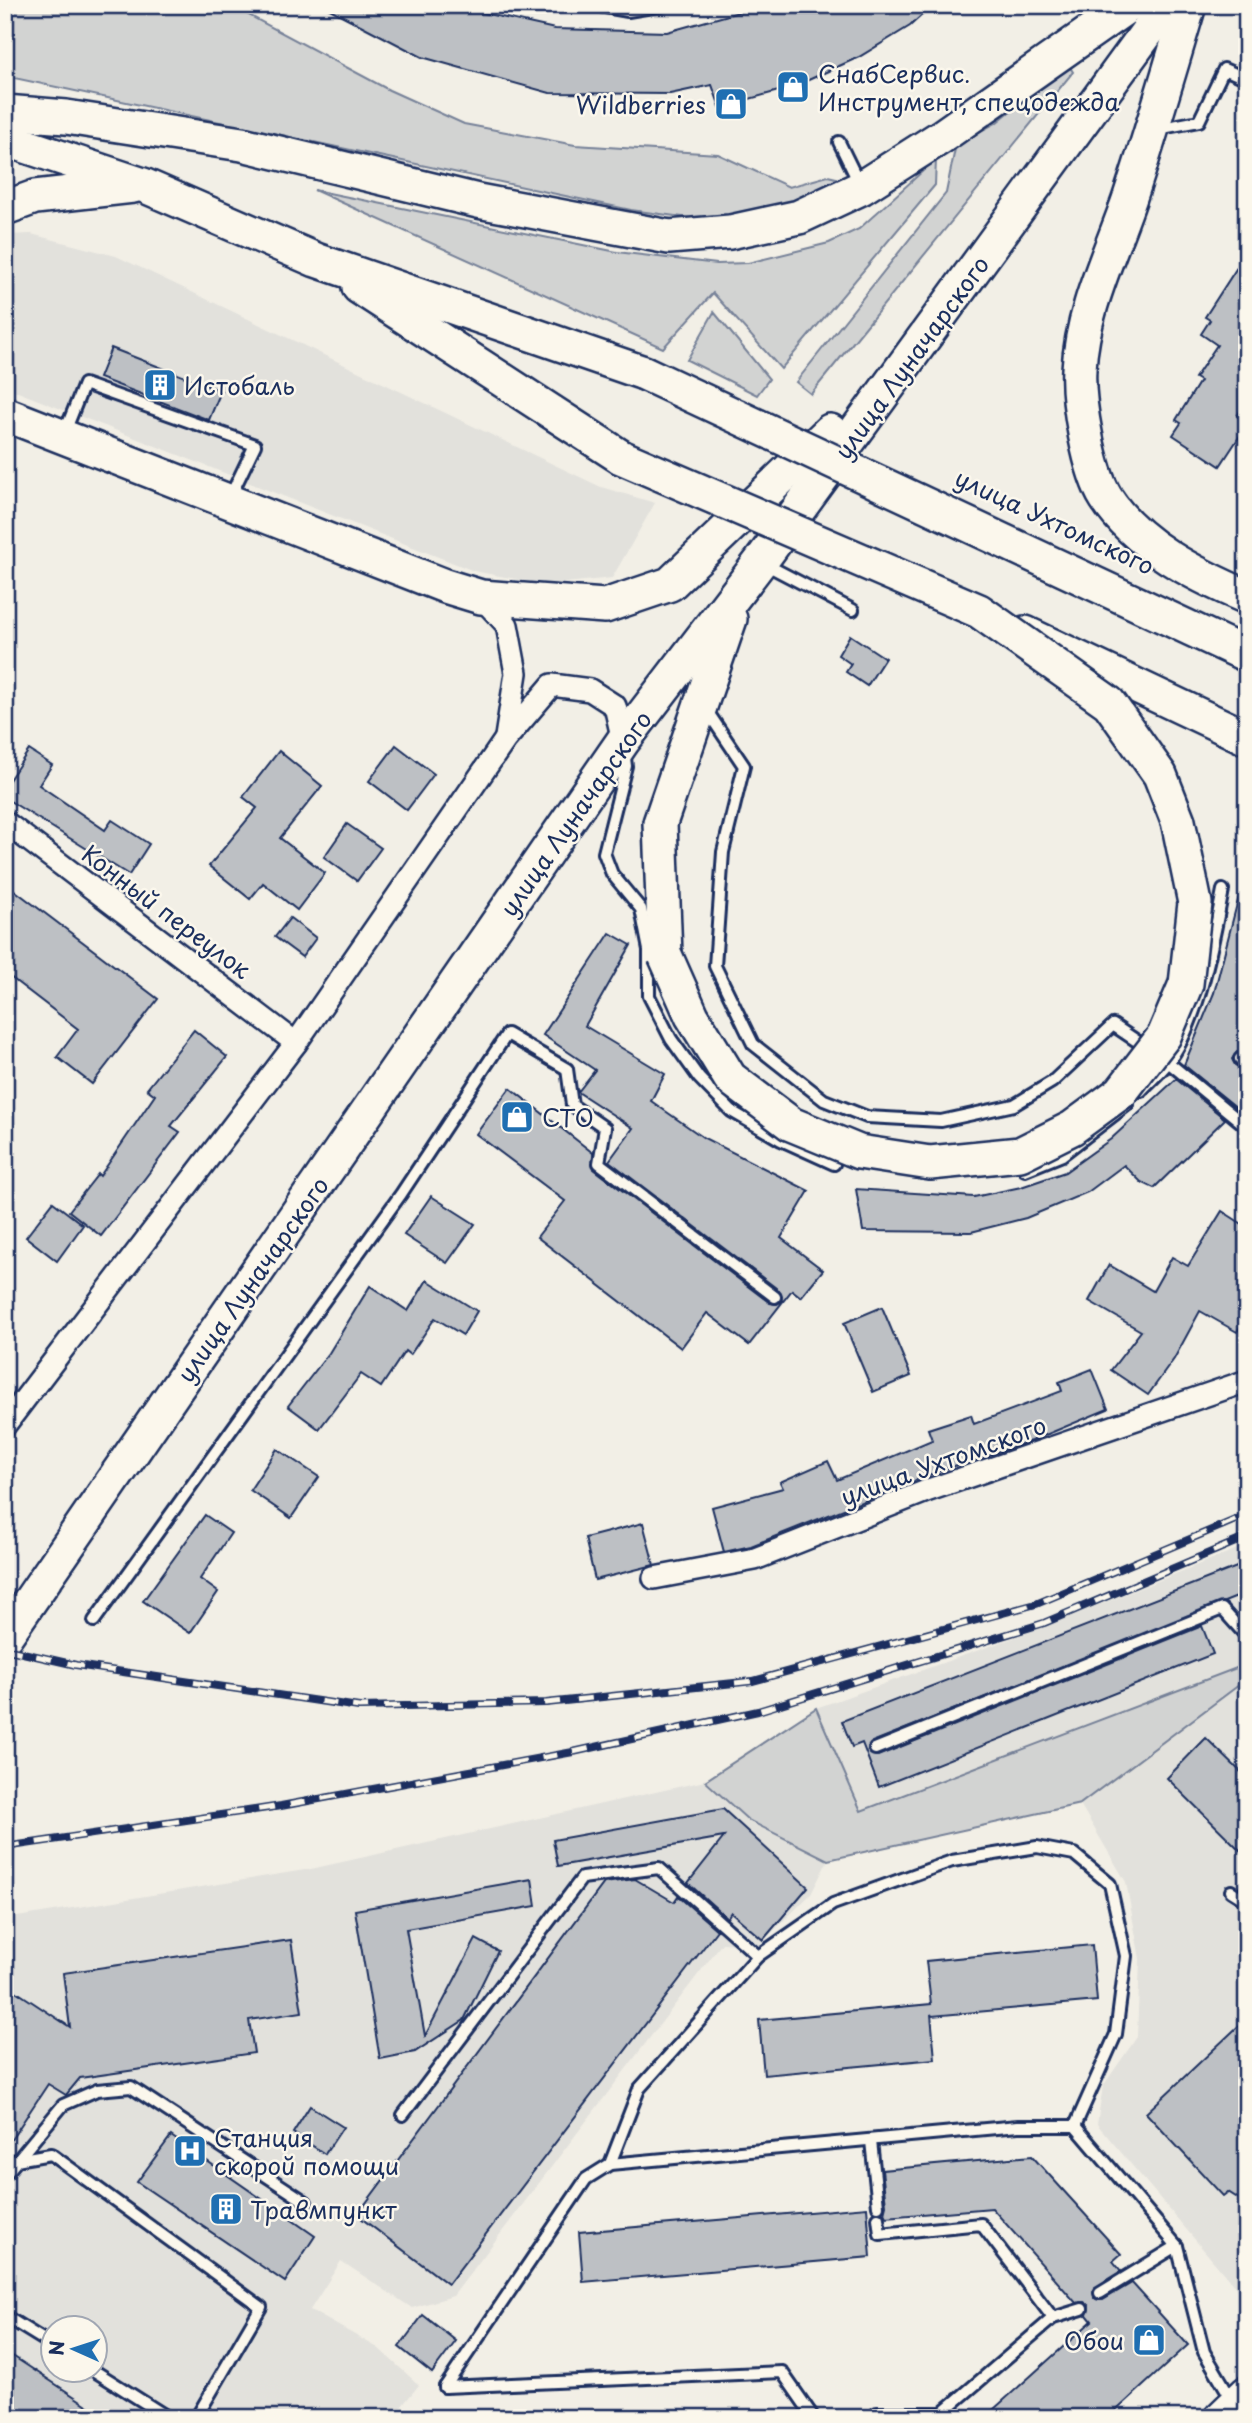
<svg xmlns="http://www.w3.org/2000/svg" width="1252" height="2423" font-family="'Playpen Sans',sans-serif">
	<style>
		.built { fill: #e2e1dc; fill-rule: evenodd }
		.green { fill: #d2d3d2; stroke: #768198; stroke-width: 2 }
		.building { fill: #bdc0c4; stroke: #1b2f5e; stroke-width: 2 }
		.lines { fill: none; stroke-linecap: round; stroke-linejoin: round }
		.service-casing { stroke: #1b2f5e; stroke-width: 16 }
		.minor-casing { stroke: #1b2f5e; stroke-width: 26 }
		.primary-casing { stroke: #1b2f5e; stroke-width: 38 }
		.service { stroke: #fbf7ec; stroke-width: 10 }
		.minor { stroke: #fbf7ec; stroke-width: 21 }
		.primary { stroke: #fbf7ec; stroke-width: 33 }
		.rail-casing { stroke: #1b2f5e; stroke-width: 8 }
		.rail { stroke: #fbf7ec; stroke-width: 5; stroke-dasharray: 16; stroke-linecap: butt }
		.primary-bridge-casing { stroke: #1b2f5e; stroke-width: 38; stroke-linecap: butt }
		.primary-bridge { stroke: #fbf7ec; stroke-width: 33 }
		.labels { text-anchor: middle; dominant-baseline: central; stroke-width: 5; stroke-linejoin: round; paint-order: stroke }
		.poi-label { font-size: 24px; fill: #1b2f5e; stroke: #fbf7ec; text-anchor: start }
		.street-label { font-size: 24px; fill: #1b2f5e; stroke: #fbf7ec }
	</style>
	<rect width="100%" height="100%" fill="#f2efe6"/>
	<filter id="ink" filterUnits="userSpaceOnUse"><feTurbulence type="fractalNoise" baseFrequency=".0143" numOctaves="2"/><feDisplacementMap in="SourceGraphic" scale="14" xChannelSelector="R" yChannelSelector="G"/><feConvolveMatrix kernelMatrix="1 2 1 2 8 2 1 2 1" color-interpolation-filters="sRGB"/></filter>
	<g filter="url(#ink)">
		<!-- built -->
		<g class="built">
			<polygon points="31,234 116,256 601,487 655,503 612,578 547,585 474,571 5,387 5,235"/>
			<polygon points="1247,1545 1247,1664 860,1811 816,1708 1046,1626"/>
			<polygon points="1247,1679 1247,2301 1097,2124 1103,2086 1137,2037 1140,1959 1126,1882 1080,1804"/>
			<path d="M705,1781L748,1820L828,1860L811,1894L759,1945L722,1943L453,2296L412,2308L341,2261L310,2310L378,2348L419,2385L392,2418H5V1919L311,1869ZM52,2328H94V2370H52Z"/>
		</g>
		<!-- green -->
		<g class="green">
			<polygon points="5,5 230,5 389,90 464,124 575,145 718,154 789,187 828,176 836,178 840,184 834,190 730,219 690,218 631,210 5,76"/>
			<polygon points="1068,64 1073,72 811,394 796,382 946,193 956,144 996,123"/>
			<polygon points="936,159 935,185 781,369 713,293 663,348 314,190 617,252 717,264 748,263 829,243 859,229"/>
			<polygon points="714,312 769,379 757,395 687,360"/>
			<polygon points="1247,1664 1247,1679 1080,1804 828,1860 748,1820 705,1781 816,1708 861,1811"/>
		</g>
		<!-- building -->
		<g class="building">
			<polygon points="322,5 447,5 555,29 667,32 764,5 933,5 910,26 859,57 793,87 720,107 712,85 670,94 550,93 422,57"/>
			<polygon points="1247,252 1247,400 1237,416 1247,425 1220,466 1173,435 1181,423 1176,420 1200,381 1195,378 1217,345 1201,334 1210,320 1205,317"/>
			<polygon points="111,348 221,391 209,420 99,378"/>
			<polygon points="850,635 885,658 867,686 846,672 851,664 838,655"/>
			<polygon points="396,745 434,774 407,810 369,781"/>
			<polygon points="29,750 52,765 39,785 105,830 112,820 149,844 129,875 5,798 5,786"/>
			<polygon points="279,751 322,786 280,838 325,873 297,910 263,883 250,899 209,866 257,808 243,797"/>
			<polygon points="347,824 381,848 357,881 324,857"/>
			<polygon points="5,883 158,999 92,1084 57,1057 78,1029 5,973"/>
			<polygon points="1239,896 1247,897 1247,1054 1237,1052 1232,1059 1235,1065 1247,1072 1247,1116 1184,1065 1214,993"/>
			<polygon points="290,918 316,938 302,957 275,937"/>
			<polygon points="610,933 631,945 585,1026 665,1074 651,1101 704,1138 809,1191 781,1238 823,1270 801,1297 792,1290 749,1345 707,1313 681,1348 537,1237 565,1201 476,1134 510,1088 593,1153 594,1169 770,1303 777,1304 782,1301 780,1291 609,1161 633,1128 578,1092 595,1070 543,1035"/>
			<polygon points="194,1030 227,1057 171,1126 180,1132 101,1236 69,1211 98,1174 100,1176 155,1095 147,1089"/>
			<polygon points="1176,1079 1225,1119 1154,1188 1141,1182 1124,1165 1088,1192 1026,1218 971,1232 863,1231 856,1189 974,1197 1021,1187 1065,1172 1111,1139"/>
			<polygon points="431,1196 475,1224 447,1263 404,1235"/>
			<polygon points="53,1202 83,1225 57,1261 26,1237"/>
			<polygon points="1222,1211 1247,1227 1247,1314 1237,1332 1200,1311 1174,1359 1148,1395 1111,1370 1141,1331 1089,1301 1109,1265 1153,1291 1172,1257 1188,1266"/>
			<polygon points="427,1280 477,1311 463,1335 435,1318 410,1355 405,1351 381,1387 361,1374 319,1429 288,1406 329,1353 370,1286 408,1311"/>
			<polygon points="882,1307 911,1376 873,1392 844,1323"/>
			<polygon points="1092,1369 1108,1409 1031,1441 939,1471 751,1546 724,1552 712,1507 783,1488 780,1482 828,1461 837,1480 932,1440 928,1429 971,1415 974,1424 1062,1391 1059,1382"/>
			<polygon points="277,1449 319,1477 291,1518 250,1490"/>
			<polygon points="205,1515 231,1533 200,1579 218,1592 190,1633 143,1601"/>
			<polygon points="643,1523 654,1565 595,1580 585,1538"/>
			<polygon points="1247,1563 1247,1593 872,1742 868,1751 878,1756 1202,1626 1213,1654 879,1787 862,1743 852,1747 842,1721"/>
			<polygon points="1206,1738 1247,1778 1247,1857 1167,1778"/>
			<polygon points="723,1809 808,1887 763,1940 731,1912 727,1918 688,1883 724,1837 558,1866 553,1840"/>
			<polygon points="532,1879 536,1906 406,1929 425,2036 476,1939 498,1951 464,2020 415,2052 380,2059 355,1910"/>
			<polygon points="635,1879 674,1902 678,1896 717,1930 448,2284 357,2215 604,1883"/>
			<polygon points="291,1940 302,2012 249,2020 254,2053 80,2078 66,2095 48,2084 5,2149 5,1984 70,2027 63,1973"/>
			<polygon points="1092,1945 1097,2001 932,2016 931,2014 935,2059 764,2075 759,2020 931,2004 926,1961"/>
			<polygon points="1247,2018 1247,2204 1228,2192 1223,2196 1146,2113"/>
			<polygon points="310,2106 343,2127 325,2154 293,2133"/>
			<polygon points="171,2136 315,2236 285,2282 137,2182"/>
			<polygon points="1032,2156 1121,2254 1113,2261 1121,2271 1095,2287 1094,2298 1103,2300 1132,2283 1188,2345 1108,2418 984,2418 1092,2321 1087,2315 1089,2306 1084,2302 1076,2303 992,2208 886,2217 884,2213 886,2205 882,2170"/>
			<polygon points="867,2207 871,2257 583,2282 579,2232"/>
			<polygon points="423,2315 456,2341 432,2373 399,2347"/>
			<polygon points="5,2351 107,2418 5,2418"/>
		</g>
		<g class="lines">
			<defs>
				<g id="service">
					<polyline points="594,5 628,11 664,5"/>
					<polyline points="1157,129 1199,121 1224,69 1247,79"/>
					<polyline points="839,142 860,185"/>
					<polyline points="64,434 84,384 255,445 229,499"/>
					<polyline points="763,563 853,610"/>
					<polyline points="705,708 744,766 723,852 715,966 753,1044 824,1100 867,1117 941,1121 1014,1105 1052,1082 1113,1025 1168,1062 1247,1127"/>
					<polyline points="624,751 626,766 604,853 612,874 641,909 649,950 649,996 671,1039 699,1078 731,1111 781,1140 834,1164"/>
					<polyline points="1240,1059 1247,1064"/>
					<path d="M1141,1091C1149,1082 1159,1074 1167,1064C1199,1023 1213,941 1223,890"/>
					<polyline points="1025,1170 1062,1155 1127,1105"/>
					<polyline points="94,1621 401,1194 507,1034 567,1069 572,1105 605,1128 599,1163 775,1297"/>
					<polyline points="875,1749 1222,1609 1247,1637"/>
					<polyline points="1231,1891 1247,1901"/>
					<polyline points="758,1956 833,1904 952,1861 1037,1847 1074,1854 1110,1884 1126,1956 1116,2034 1075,2126"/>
					<polyline points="403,2115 582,1878 659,1868 758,1956 639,2089 610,2164"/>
					<polyline points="871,2141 878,2206"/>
					<polyline points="16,2160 51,2154 261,2307 196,2418"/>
					<polyline points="5,2175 63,2105 97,2090 131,2087 306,2202"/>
					<polyline points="878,2218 880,2234 981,2224 1053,2318"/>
					<polyline points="1100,2293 1177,2246 1204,2352 1233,2401"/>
					<polyline points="5,2316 52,2345"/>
					<polyline points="93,2370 169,2418"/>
					<polyline points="445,2387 586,2179 610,2164 1018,2126 1075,2126 1177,2246"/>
					<polyline points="445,2387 782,2372 814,2418"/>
					<polyline points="872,2418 877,2413 942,2413 1053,2318 1082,2309"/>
				</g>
				<g id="minor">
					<polyline points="481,597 507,625 516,673 506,737"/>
					<polyline points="5,822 296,1043"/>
					<polyline points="5,1425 296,1043 505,740 552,685 590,690 615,706 623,741"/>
					<polyline points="654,1578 755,1559 929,1490 1247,1381"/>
				</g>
				<g id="primary">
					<path d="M1189,5C1170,69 1151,134 1130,197C1111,253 1082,309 1079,369C1077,400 1089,471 1106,498C1137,546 1196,575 1247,597"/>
					<polyline points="5,112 66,117 242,144 478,201 669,237 730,232 799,217 861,188 941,137 1129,5"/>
					<polyline points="5,139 143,185 316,260 644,373"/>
					<polyline points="5,208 35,197 133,186"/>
					<polyline points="359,287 621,457"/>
					<polyline points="5,414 445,586 481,597 605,606 670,584 830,431"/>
					<polyline points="1025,633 1247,738"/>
					<polyline points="665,955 660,823 730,619"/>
					<polyline points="5,1637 623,741 761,561 1167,5"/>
					<polyline points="1221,2418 1247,2393"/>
				</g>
			</defs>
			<!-- service casing -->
			<use href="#service" class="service-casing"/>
			<!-- minor casing -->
			<use href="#minor" class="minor-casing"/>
			<!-- primary casing -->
			<use href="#primary" class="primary-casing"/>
			<!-- service -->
			<use href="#service" class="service"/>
			<!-- minor -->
			<use href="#minor" class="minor"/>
			<!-- primary -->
			<use href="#primary" class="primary"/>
			<defs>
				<g id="rail">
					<polyline points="5,1649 76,1665 359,1707 546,1703 753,1681 1036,1604 1247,1515"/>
					<polyline points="5,1847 281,1806 573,1752 758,1711 1044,1623 1247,1537"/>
				</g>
			</defs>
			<!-- rail casing -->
			<use href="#rail" class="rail-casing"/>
			<!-- rail -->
			<use href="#rail" class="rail"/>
			<defs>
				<g id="primary-bridge">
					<polyline points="644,373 1247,655"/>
					<polyline points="621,457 979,611 1109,703 1160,775 1178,821 1195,903 1186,984 1164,1036 1121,1092 1072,1128 1020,1154 930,1163 859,1152 791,1124 730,1078 692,1016 665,955"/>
				</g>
			</defs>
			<!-- primary-bridge casing -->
			<use href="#primary-bridge" class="primary-bridge-casing"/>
			<!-- primary-bridge -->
			<use href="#primary-bridge" class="primary-bridge"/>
		</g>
	</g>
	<!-- icons -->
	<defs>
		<symbol id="shop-square" viewBox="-11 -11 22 22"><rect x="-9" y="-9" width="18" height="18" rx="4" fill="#1f6fb2" stroke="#fbf7ec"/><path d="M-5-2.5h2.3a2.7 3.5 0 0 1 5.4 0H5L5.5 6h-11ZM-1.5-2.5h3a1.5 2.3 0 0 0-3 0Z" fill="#fff"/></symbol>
		<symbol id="building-square" viewBox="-11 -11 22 22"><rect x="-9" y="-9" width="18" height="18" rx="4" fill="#1f6fb2" stroke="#fbf7ec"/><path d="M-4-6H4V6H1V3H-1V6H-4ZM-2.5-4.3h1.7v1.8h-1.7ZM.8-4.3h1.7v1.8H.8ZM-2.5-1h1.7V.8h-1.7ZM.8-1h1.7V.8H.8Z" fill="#fff"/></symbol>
		<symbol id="hospital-square" viewBox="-11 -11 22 22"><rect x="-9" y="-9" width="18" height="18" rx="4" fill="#1f6fb2" stroke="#fbf7ec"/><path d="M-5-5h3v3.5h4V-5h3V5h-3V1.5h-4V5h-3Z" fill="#fff"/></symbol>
	</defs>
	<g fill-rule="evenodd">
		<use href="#shop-square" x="774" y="68" width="38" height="38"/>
		<use href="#shop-square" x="712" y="85" width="38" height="38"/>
		<use href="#building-square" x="141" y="366" width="38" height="38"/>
		<use href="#shop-square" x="498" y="1098" width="38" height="38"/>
		<use href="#hospital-square" x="171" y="2132" width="38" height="38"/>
		<use href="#building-square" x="207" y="2190" width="38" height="38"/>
		<use href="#shop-square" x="1130" y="2321" width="38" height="38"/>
	</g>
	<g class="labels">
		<!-- poi labels -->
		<g class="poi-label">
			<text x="818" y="73">СнабСервис.<tspan x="818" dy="28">Инструмент, спецодежда</tspan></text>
			<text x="706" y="104" text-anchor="end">Wildberries</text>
			<text x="184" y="385">Истобаль</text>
			<text x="542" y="1117">СТО</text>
			<text x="214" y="2137">Станция<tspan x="214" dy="28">скорой помощи</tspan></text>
			<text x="250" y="2209">Травмпункт</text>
			<text x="1124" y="2340" text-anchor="end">Обои</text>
		</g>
		<!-- street labels -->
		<g class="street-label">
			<text transform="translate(911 357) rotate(-54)">улица Луначарского</text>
			<text transform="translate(1055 521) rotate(25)">улица Ухтомского</text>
			<text transform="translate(575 813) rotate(-55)">улица Луначарского</text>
			<text transform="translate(167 911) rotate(37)">Конный переулок</text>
			<text transform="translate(252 1279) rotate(-55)">улица Луначарского</text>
			<text transform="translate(943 1460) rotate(-20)">улица Ухтомского</text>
		</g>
	</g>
	<!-- margin -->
	<rect width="1252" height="2423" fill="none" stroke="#fbf7ec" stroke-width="28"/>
	<rect x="14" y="14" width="1224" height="2395" fill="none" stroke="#1b2f5e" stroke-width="2.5" filter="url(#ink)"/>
	<!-- north arrow -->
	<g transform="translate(74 2349) rotate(273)"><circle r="33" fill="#fbf7ec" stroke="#a1a7b3" stroke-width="2"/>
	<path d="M0-5L12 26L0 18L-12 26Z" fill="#1f6fb2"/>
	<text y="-10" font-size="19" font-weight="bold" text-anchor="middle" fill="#1b2f5e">N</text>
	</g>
</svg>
